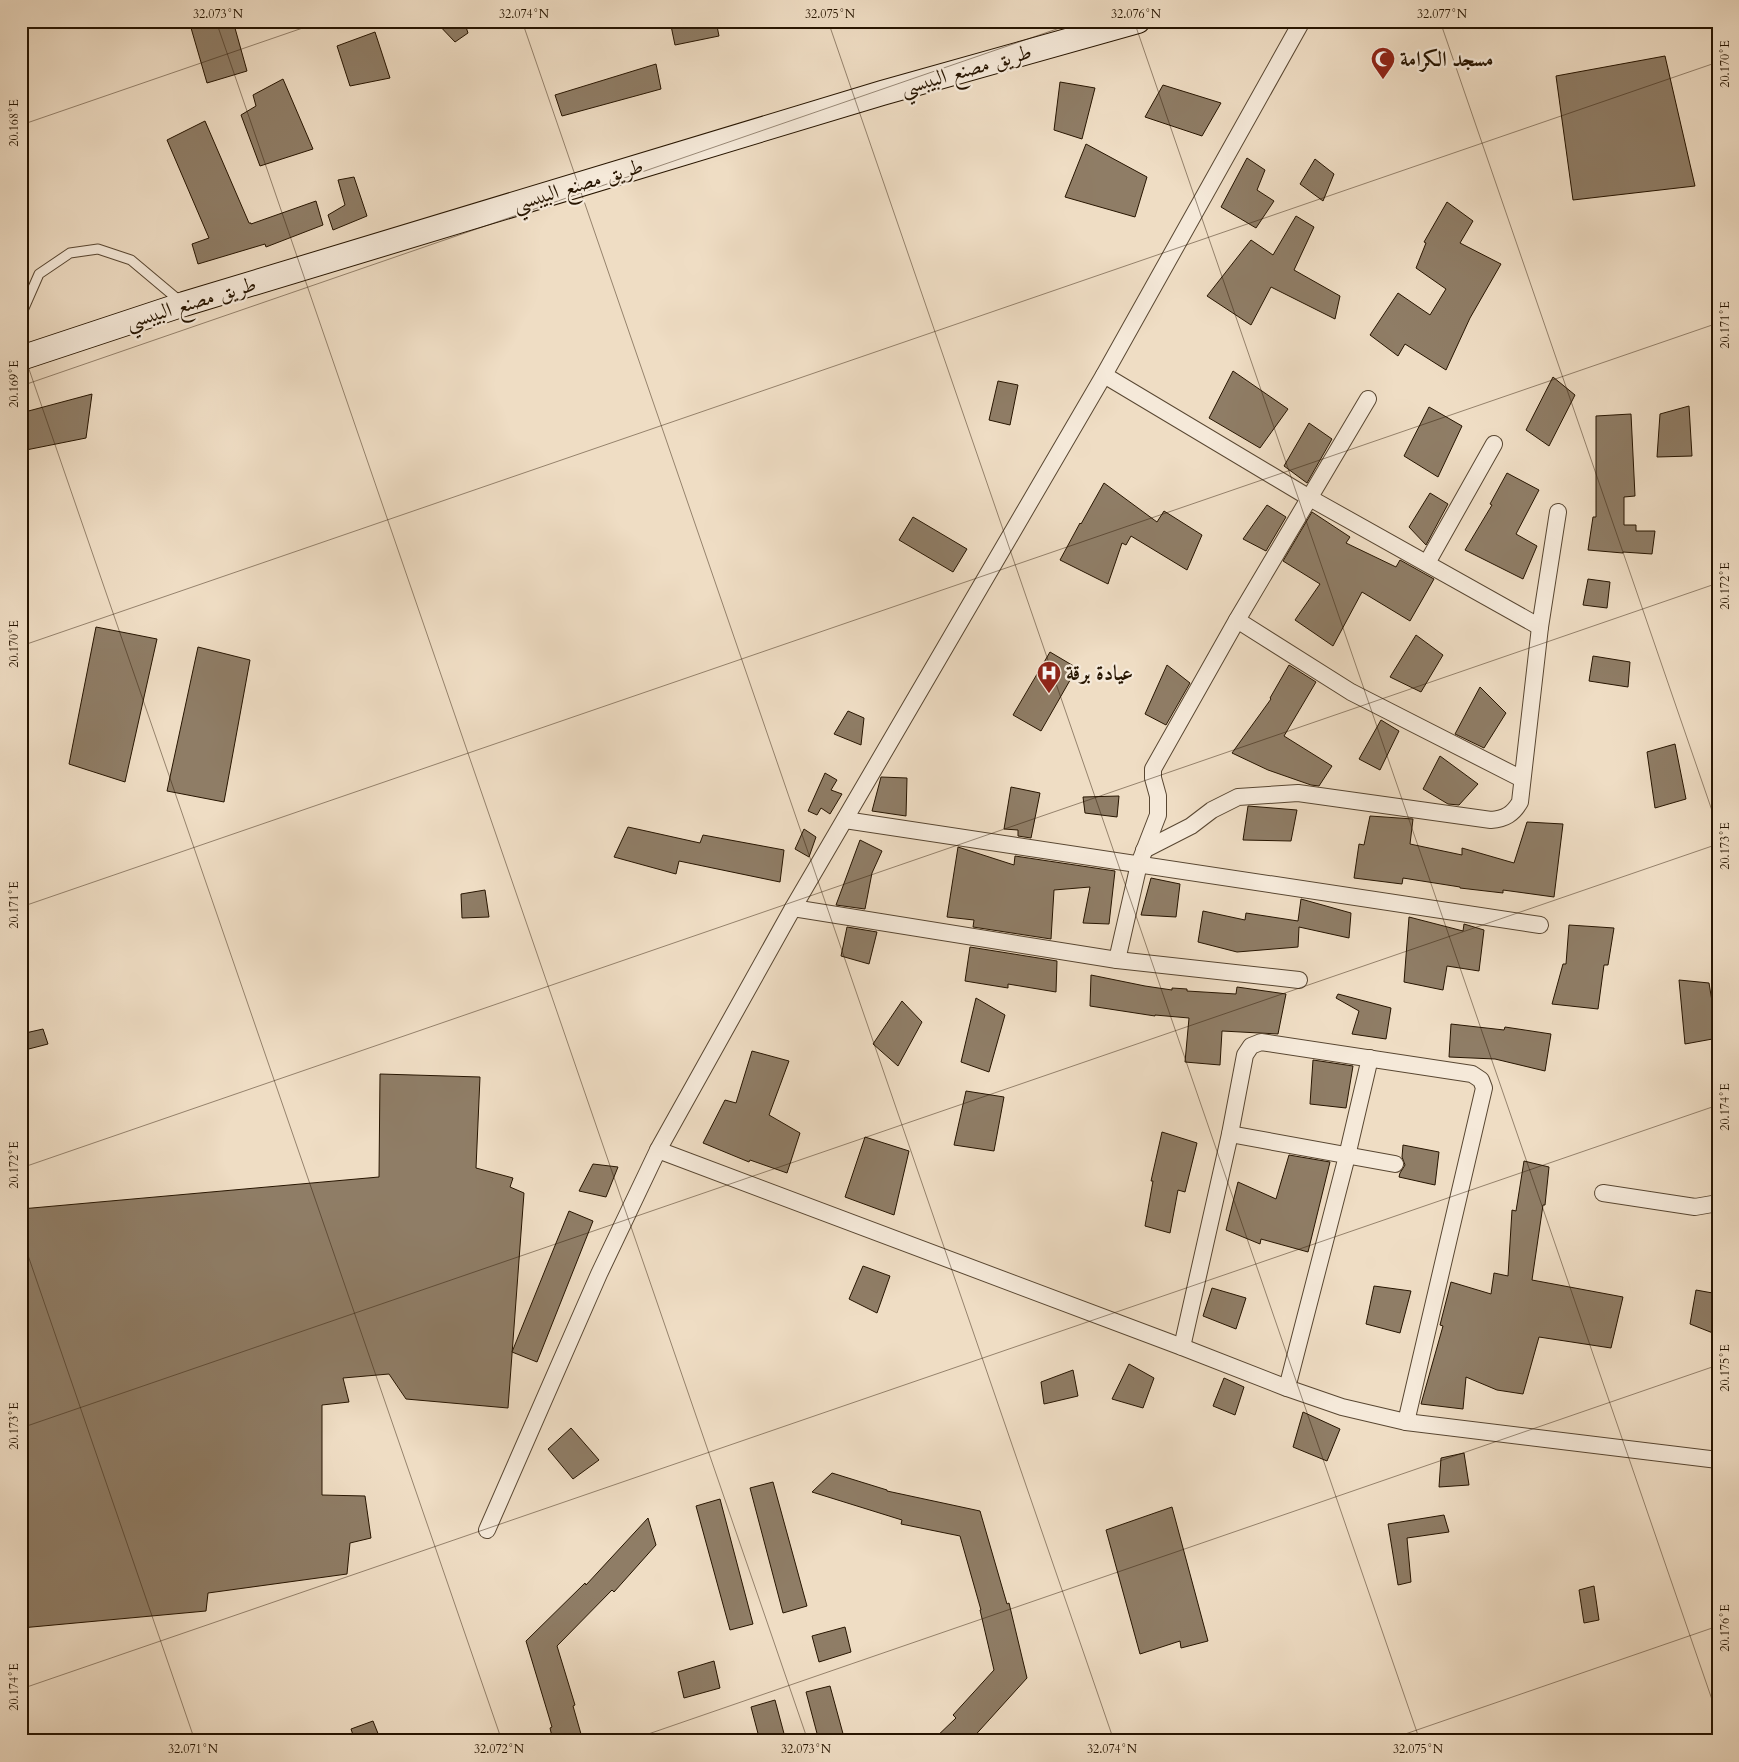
<svg xmlns="http://www.w3.org/2000/svg" width="1739" height="1762" font-family="Cardo,Amiri,serif">
	<style>
		.building { fill: #8f7d66; stroke: #271501 }
		.lines { fill: none; stroke-linecap: round; stroke-linejoin: round }
		.service-casing { stroke: #594732; stroke-width: 11 }
		.minor-casing { stroke: #594732; stroke-width: 18 }
		.secondary-casing { stroke: #271501; stroke-width: 26 }
		.service { stroke: #f5e9d9; stroke-width: 9 }
		.minor { stroke: #f5e9d9; stroke-width: 16 }
		.secondary { stroke: #f5e9d9; stroke-width: 24 }
		.ticks { fill: none; stroke: #271501; stroke-width: 1; stroke-opacity: 0.45 }
		.labels { text-anchor: middle; dominant-baseline: central; stroke-width: 4.5; stroke-linejoin: round; paint-order: stroke }
		.poi-label { font-size: 21px; font-weight: bold; fill: #271501; stroke: #f5e9d9; text-anchor: start }
		.street-label { font-size: 21px; fill: #271501; stroke: #f5e9d9 }
		.neatline { fill: none; stroke: #271501; stroke-width: 2 }
		.ticks-label { font-size: 12px; text-anchor: middle; fill: #271501 }
	</style>
	<rect width="100%" height="100%" fill="#efddc4"/>
	<filter id="stains"><feTurbulence type="fractalNoise" baseFrequency=".004" numOctaves="4"/><feColorMatrix values="0 0 0 0 .2 0 0 0 0 .09 0 0 0 0 .02 0 0 0 .5 -.17"/></filter>
	<radialGradient id="worn" r=".72"><stop offset=".6" stop-color="#630" stop-opacity="0"/><stop offset="1" stop-color="#630" stop-opacity=".3"/></radialGradient>
	<!-- building -->
	<g class="building">
		<polygon points="189,21 233,21 247,71 207,83"/>
		<polygon points="435,21 464,21 468,33 455,42"/>
		<polygon points="670,21 716,21 719,36 675,45"/>
		<polygon points="375,32 390,78 350,86 337,46"/>
		<polygon points="1665,56 1695,186 1573,200 1556,76"/>
		<polygon points="656,64 661,89 562,116 555,95"/>
		<polygon points="283,79 313,149 260,166 241,115 256,106 253,95"/>
		<polygon points="1060,82 1095,88 1082,139 1054,130"/>
		<polygon points="1163,85 1221,103 1202,136 1145,117"/>
		<polygon points="205,121 249,223 251,223 251,224 316,201 323,225 266,247 265,244 198,264 192,244 209,238 167,140"/>
		<polygon points="1086,144 1147,177 1135,217 1065,197"/>
		<polygon points="1247,158 1265,170 1257,190 1274,201 1256,228 1221,207"/>
		<polygon points="1315,159 1334,174 1323,201 1300,184"/>
		<polygon points="354,177 367,216 333,230 328,215 345,205 338,180"/>
		<polygon points="1447,202 1473,221 1460,243 1501,264 1470,318 1446,370 1405,344 1398,356 1370,335 1398,293 1430,315 1446,289 1416,268 1426,243 1424,242"/>
		<polygon points="1296,216 1314,227 1294,270 1340,296 1335,319 1271,287 1251,325 1207,296 1251,240 1273,255"/>
		<polygon points="1233,371 1288,409 1260,448 1209,418"/>
		<polygon points="1553,377 1575,395 1549,446 1526,430"/>
		<polygon points="998,381 1018,385 1010,425 989,420"/>
		<polygon points="92,394 86,438 21,451 21,413"/>
		<polygon points="1689,406 1692,456 1657,457 1660,414"/>
		<polygon points="1429,407 1462,426 1438,477 1404,456"/>
		<polygon points="1631,414 1635,496 1624,497 1624,525 1636,525 1636,531 1655,531 1652,554 1623,552 1623,553 1588,550 1593,517 1596,517 1596,416"/>
		<polygon points="1309,423 1332,439 1307,483 1284,466"/>
		<polygon points="1507,473 1539,490 1516,534 1537,546 1523,579 1465,550 1492,505 1490,504"/>
		<polygon points="1104,483 1157,522 1164,511 1202,535 1187,570 1131,536 1126,545 1122,543 1108,584 1060,560 1080,523 1081,524"/>
		<polygon points="1430,493 1448,504 1426,545 1409,527"/>
		<polygon points="1267,505 1286,517 1266,551 1243,539"/>
		<polygon points="1312,512 1350,537 1346,543 1396,567 1400,560 1434,579 1410,621 1362,592 1333,646 1295,620 1320,584 1283,561"/>
		<polygon points="913,517 967,549 953,572 899,540"/>
		<polygon points="1588,579 1610,582 1607,608 1583,605"/>
		<polygon points="96,627 157,639 125,782 69,764"/>
		<polygon points="1416,635 1443,655 1421,692 1390,677"/>
		<polygon points="198,647 250,660 224,802 167,791"/>
		<polygon points="1050,652 1077,668 1041,731 1013,715"/>
		<polygon points="1593,656 1630,662 1628,687 1589,681"/>
		<polygon points="1167,665 1190,683 1166,725 1145,714"/>
		<polygon points="1289,665 1316,682 1284,736 1332,766 1319,786 1311,785 1268,770 1232,753 1271,699 1270,698"/>
		<polygon points="1480,687 1506,713 1484,748 1455,734"/>
		<polygon points="848,711 864,718 861,745 834,734"/>
		<polygon points="1381,720 1399,731 1380,770 1359,759"/>
		<polygon points="1675,744 1686,799 1655,808 1647,752"/>
		<polygon points="1440,756 1478,784 1459,805 1448,804 1423,789"/>
		<polygon points="825,773 837,780 831,790 842,794 830,814 821,808 817,815 808,811"/>
		<polygon points="881,777 907,778 906,816 872,811"/>
		<polygon points="1011,787 1040,793 1031,838 1018,836 1018,830 1004,829"/>
		<polygon points="1119,796 1117,817 1085,813 1083,797"/>
		<polygon points="1248,806 1297,810 1291,841 1243,840"/>
		<polygon points="1370,816 1413,819 1410,844 1462,855 1462,848 1514,863 1527,822 1563,824 1554,897 1503,890 1503,893 1460,888 1460,887 1403,878 1402,884 1354,878 1359,844 1364,845"/>
		<polygon points="628,827 700,843 703,835 784,850 780,882 679,861 676,874 614,857"/>
		<polygon points="804,829 816,837 809,857 795,849"/>
		<polygon points="860,840 882,851 872,873 865,909 836,905"/>
		<polygon points="958,847 1014,865 1015,856 1115,871 1109,924 1083,923 1090,887 1054,890 1051,939 973,927 974,920 947,917"/>
		<polygon points="1151,878 1180,884 1176,917 1141,915"/>
		<polygon points="485,890 489,917 462,918 461,894"/>
		<polygon points="1301,899 1351,913 1349,938 1299,927 1298,947 1237,952 1198,942 1203,911 1245,920 1246,913 1298,921"/>
		<polygon points="1409,917 1463,931 1464,924 1484,930 1479,971 1447,966 1443,990 1404,982"/>
		<polygon points="1569,925 1614,928 1608,965 1604,965 1598,1009 1552,1004 1563,964 1566,964"/>
		<polygon points="847,927 877,932 869,964 841,956"/>
		<polygon points="970,947 1057,961 1056,992 1008,984 1008,988 965,981"/>
		<polygon points="1091,975 1145,986 1172,990 1172,988 1187,989 1187,991 1236,994 1237,987 1286,994 1278,1034 1222,1031 1220,1065 1185,1062 1189,1018 1155,1015 1155,1016 1090,1006"/>
		<polygon points="1679,980 1709,983 1718,1038 1685,1044"/>
		<polygon points="1338,994 1391,1008 1386,1039 1352,1034 1359,1011 1336,998"/>
		<polygon points="976,998 1005,1015 989,1072 961,1062"/>
		<polygon points="902,1001 922,1022 898,1066 873,1044"/>
		<polygon points="1451,1024 1504,1030 1505,1027 1551,1034 1545,1071 1495,1059 1449,1057"/>
		<polygon points="43,1029 48,1044 21,1051 21,1034"/>
		<polygon points="752,1051 789,1061 769,1115 800,1133 787,1173 750,1160 749,1162 703,1143 725,1100 736,1103"/>
		<polygon points="1313,1060 1353,1066 1346,1108 1310,1104"/>
		<polygon points="380,1074 480,1077 476,1168 513,1178 510,1187 524,1193 508,1408 406,1399 389,1374 343,1378 349,1402 322,1405 322,1495 365,1496 371,1538 350,1543 347,1574 208,1593 206,1611 21,1628 21,1209 379,1177"/>
		<polygon points="966,1091 1004,1097 994,1151 954,1145"/>
		<polygon points="1162,1132 1197,1143 1185,1192 1178,1190 1170,1233 1145,1226 1153,1181 1151,1181"/>
		<polygon points="865,1137 909,1151 894,1215 845,1197"/>
		<polygon points="1403,1145 1439,1152 1435,1185 1399,1177 1400,1173 1405,1165 1402,1157"/>
		<polygon points="1289,1155 1330,1162 1308,1252 1261,1239 1260,1244 1226,1230 1238,1182 1276,1199"/>
		<polygon points="1524,1161 1549,1167 1545,1205 1543,1205 1532,1280 1623,1297 1611,1348 1539,1337 1523,1394 1497,1390 1466,1377 1463,1409 1421,1404 1443,1326 1440,1325 1451,1282 1491,1294 1494,1273 1508,1276 1512,1210 1516,1211"/>
		<polygon points="593,1164 618,1167 606,1197 579,1191"/>
		<polygon points="569,1211 593,1221 537,1362 512,1352"/>
		<polygon points="863,1266 890,1276 877,1313 849,1299"/>
		<polygon points="1374,1286 1411,1291 1400,1333 1366,1324"/>
		<polygon points="1212,1288 1246,1298 1236,1329 1203,1316"/>
		<polygon points="1696,1290 1718,1294 1718,1335 1690,1324"/>
		<polygon points="1129,1364 1154,1378 1143,1408 1112,1399"/>
		<polygon points="1073,1370 1078,1396 1044,1404 1041,1382"/>
		<polygon points="1224,1378 1244,1387 1235,1415 1213,1406"/>
		<polygon points="1303,1412 1340,1429 1327,1461 1293,1447"/>
		<polygon points="571,1428 599,1460 573,1479 548,1449"/>
		<polygon points="1464,1453 1469,1485 1439,1487 1441,1458"/>
		<polygon points="832,1473 887,1490 887,1491 980,1511 1007,1604 1009,1603 1027,1678 970,1741 932,1741 956,1718 953,1715 994,1670 980,1610 981,1610 960,1536 901,1524 902,1520 812,1492"/>
		<polygon points="773,1482 807,1606 783,1613 750,1488"/>
		<polygon points="720,1499 753,1624 730,1630 696,1506"/>
		<polygon points="1172,1507 1208,1641 1181,1648 1180,1641 1140,1654 1106,1530"/>
		<polygon points="1444,1515 1449,1532 1407,1538 1411,1582 1398,1585 1388,1524"/>
		<polygon points="648,1518 656,1545 614,1592 612,1590 557,1646 575,1705 573,1706 583,1741 553,1741 550,1728 552,1727 526,1641 585,1583 586,1585"/>
		<polygon points="1594,1586 1599,1620 1584,1623 1579,1590"/>
		<polygon points="845,1627 851,1652 819,1662 812,1636"/>
		<polygon points="714,1661 720,1688 684,1698 678,1672"/>
		<polygon points="830,1686 845,1741 819,1741 806,1692"/>
		<polygon points="775,1700 786,1741 760,1741 751,1707"/>
		<polygon points="373,1721 381,1741 355,1741 351,1729"/>
	</g>
	<g class="lines">
		<defs>
			<polyline id="service" points="21,315 39,274 70,253 98,249 131,260 181,302"/>
			<g id="minor">
				<polyline points="1104,375 1308,497 1540,627"/>
				<polyline points="1427,563 1494,444"/>
				<polyline points="1237,620 1351,692 1522,779"/>
				<polyline points="845,820 1540,925"/>
				<path d="M1144,850L1191,826L1212,810L1238,797L1298,793L1491,820C1505,819 1513,814 1520,802L1540,627L1558,512"/>
				<polyline points="793,908 1117,960 1299,980"/>
				<polyline points="1117,960 1139,864 1158,815 1158,796 1153,778 1153,769 1237,620 1368,399"/>
				<polyline points="1230,1134 1395,1164"/>
				<polyline points="658,1150 1182,1347 1287,1388 1342,1407 1406,1422 1718,1460"/>
				<polyline points="1603,1193 1695,1207 1718,1203"/>
				<polyline points="1182,1347 1230,1134 1245,1055 1251,1046 1261,1042 1472,1074 1481,1080 1484,1088 1406,1422"/>
				<polyline points="1287,1388 1347,1156 1370,1058"/>
				<polyline points="487,1530 599,1274 658,1150 793,908 1104,375 1302,21"/>
			</g>
			<polyline id="secondary" points="21,358 184,304 882,93 1138,21"/>
		</defs>
		<!-- service casing -->
		<use href="#service" class="service-casing"/>
		<!-- minor casing -->
		<use href="#minor" class="minor-casing"/>
		<!-- secondary casing -->
		<use href="#secondary" class="secondary-casing"/>
		<!-- service -->
		<use href="#service" class="service"/>
		<!-- minor -->
		<use href="#minor" class="minor"/>
		<!-- secondary -->
		<use href="#secondary" class="secondary"/>
	</g>
	<!-- ticks -->
	<path class="ticks" d="M216,21L808,1741M522,21L1114,1741M828,21L1420,1741M1134,21L1718,1717M1440,21L1718,828M21,125L323,21M21,346L502,1741M21,386L1080,21M21,646L1718,62M21,907L1718,323M21,1168L1718,583M21,1235L195,1741M21,1428L1718,844M21,1689L1718,1105M628,1741L1718,1365M1385,1741L1718,1626"/>
	<!-- icons -->
	<defs>
		<symbol id="mosque-pin" viewBox="-11 -11 22 30"><path d="M0 17L-7.5 6A9.5 9.5 0 1 1 7.5 6Z" fill="#8f2418" stroke="#f5e9d9"/><path d="M3.5-4.9A6 6 0 1 0 3.5 4.9A5 5 0 1 1 3.5-4.9Z" fill="#fff"/></symbol>
		<symbol id="hospital-pin" viewBox="-11 -11 22 30"><path d="M0 17L-7.5 6A9.5 9.5 0 1 1 7.5 6Z" fill="#8f2418" stroke="#f5e9d9"/><path d="M-5-5h3v3.5h4V-5h3V5h-3V1.5h-4V5h-3Z" fill="#fff"/></symbol>
	</defs>
	<g fill-rule="evenodd">
		<use href="#mosque-pin" x="1369" y="45" width="28" height="38"/>
		<use href="#hospital-pin" x="1035" y="659" width="28" height="38"/>
	</g>
	<g class="labels">
		<!-- poi labels -->
		<g class="poi-label">
			<text x="1400" y="59">مسجد الكرامة</text>
			<text x="1066" y="673">عيادة برقة</text>
		</g>
		<!-- street labels -->
		<g class="street-label">
			<text transform="translate(966 70) rotate(-16)">طريق مصنع البيبسي</text>
			<text transform="translate(578 185) rotate(-17)">طريق مصنع البيبسي</text>
			<text transform="translate(191 303) rotate(-17)">طريق مصنع البيبسي</text>
		</g>
	</g>
	<!-- margin -->
	<rect width="1739" height="1762" fill="none" stroke="#efddc4" stroke-width="55"/>
	<rect x="28" y="28" width="1684" height="1706" class="neatline"/>
	<g class="ticks-label">
		<text x="218" y="18">32.073°N</text>
		<text x="524" y="18">32.074°N</text>
		<text x="830" y="18">32.075°N</text>
		<text x="1136" y="18">32.076°N</text>
		<text x="1442" y="18">32.077°N</text>
		<text transform="translate(1725 64) rotate(-90)" y="4">20.170°E</text>
		<text transform="translate(14 123) rotate(-90)" y="4">20.168°E</text>
		<text transform="translate(1725 325) rotate(-90)" y="4">20.171°E</text>
		<text transform="translate(14 384) rotate(-90)" y="4">20.169°E</text>
		<text transform="translate(1725 586) rotate(-90)" y="4">20.172°E</text>
		<text transform="translate(14 644) rotate(-90)" y="4">20.170°E</text>
		<text transform="translate(1725 846) rotate(-90)" y="4">20.173°E</text>
		<text transform="translate(14 905) rotate(-90)" y="4">20.171°E</text>
		<text transform="translate(1725 1107) rotate(-90)" y="4">20.174°E</text>
		<text transform="translate(14 1165) rotate(-90)" y="4">20.172°E</text>
		<text transform="translate(1725 1368) rotate(-90)" y="4">20.175°E</text>
		<text transform="translate(14 1426) rotate(-90)" y="4">20.173°E</text>
		<text transform="translate(1725 1628) rotate(-90)" y="4">20.176°E</text>
		<text transform="translate(14 1687) rotate(-90)" y="4">20.174°E</text>
		<text x="193" y="1753">32.071°N</text>
		<text x="499" y="1753">32.072°N</text>
		<text x="806" y="1753">32.073°N</text>
		<text x="1112" y="1753">32.074°N</text>
		<text x="1418" y="1753">32.075°N</text>
	</g>
	<rect width="100%" height="100%" filter="url(#stains)"/>
	<rect width="100%" height="100%" fill="url(#worn)"/>
</svg>
